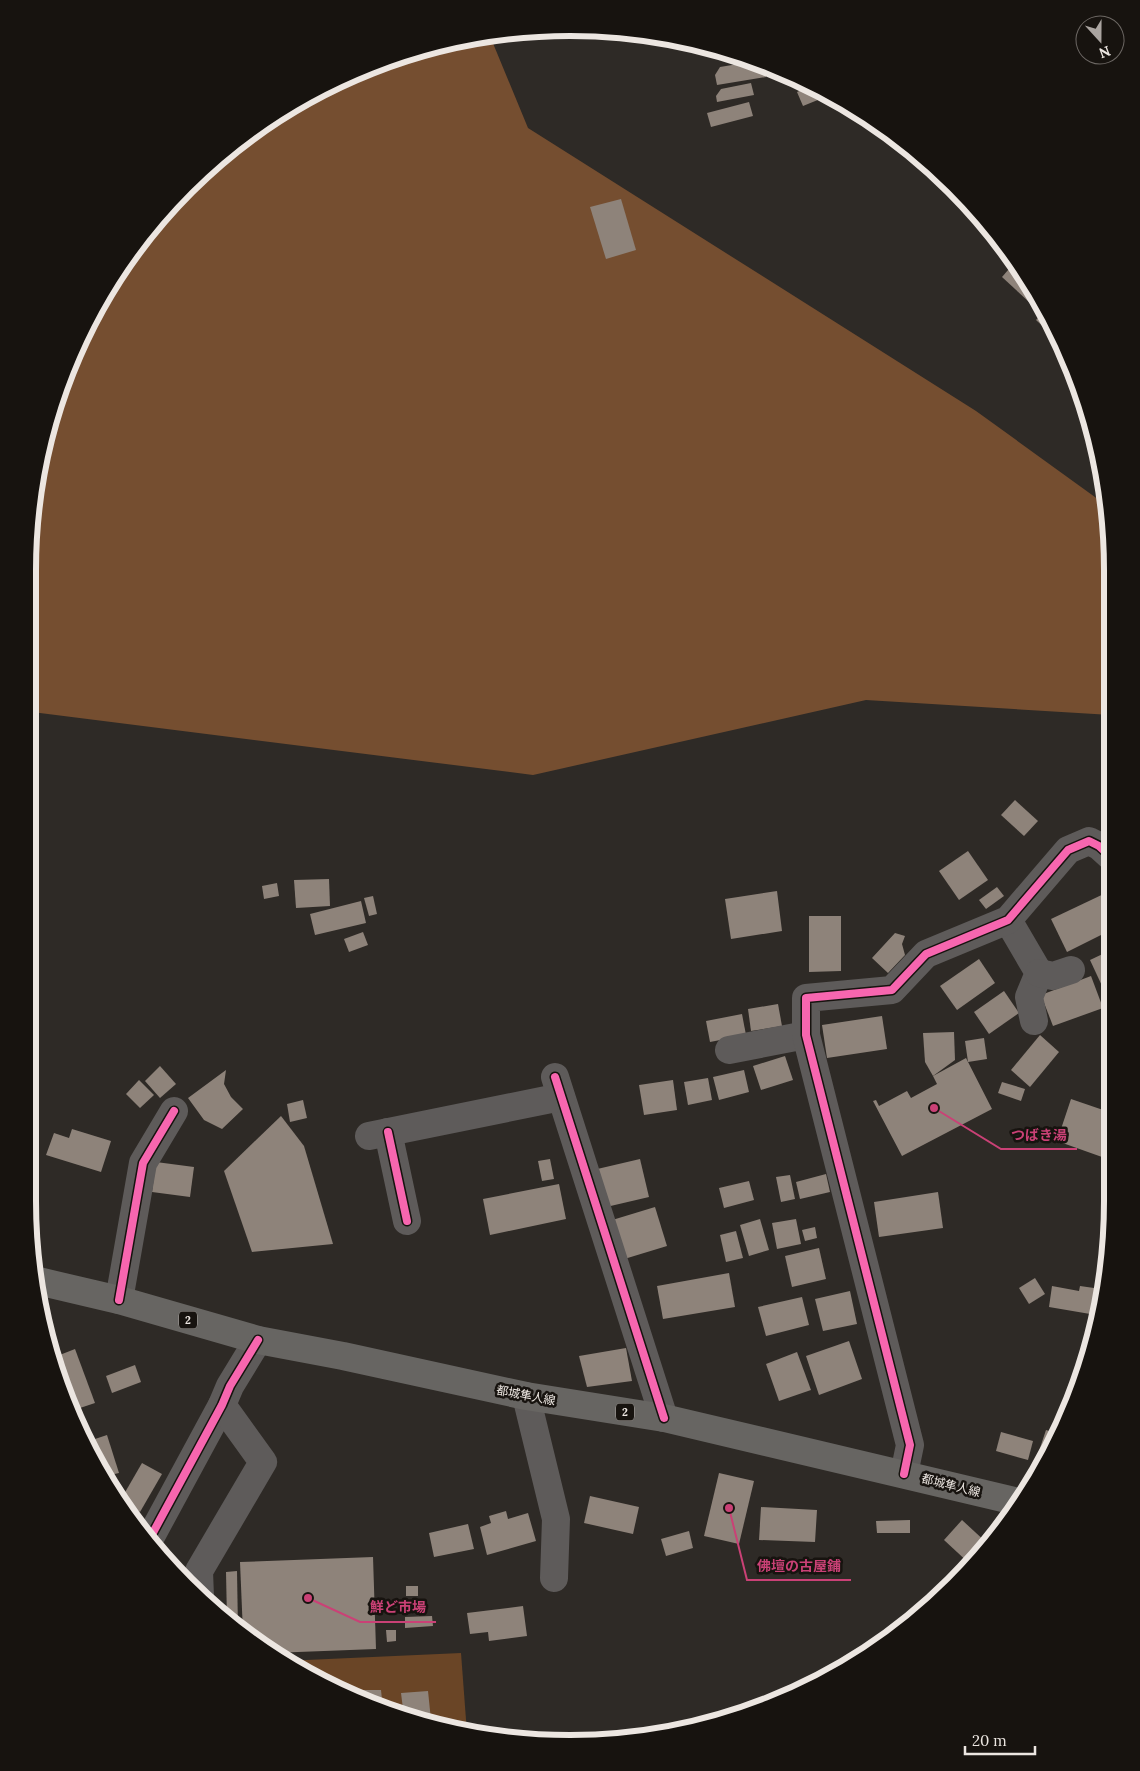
<svg xmlns="http://www.w3.org/2000/svg" width="1140" height="1771" font-family="Lora,'Noto Sans JP',serif">
	<style>
		.green { fill: #6a4526 }
		.forest { fill: #754e30 }
		.building { fill: #8e837a }
		.lines { fill: none; stroke-linecap: round; stroke-linejoin: round }
		.street { stroke: #5e5b5a; stroke-width: 28 }
		.primary { stroke: #676562; stroke-width: 28 }
		.cycleway-casing { stroke: #17130f; stroke-width: 11 }
		.cycleway { stroke: #f766af; stroke-width: 8 }
		.labels { text-anchor: middle; dominant-baseline: central; stroke-width: 5; stroke-linejoin: round; paint-order: stroke }
		.shield { fill: #17130f; stroke: #aca7a2; stroke-width: 1 }
		.shield-label { font-size: 11px; font-weight: bold; fill: #ece6e1 }
		.street-label { font-size: 12px; fill: #ece6e1; stroke: #17130f }
		.rim { fill: none; stroke: #ece6e1; stroke-width: 6 }
		.leader { fill: none; stroke: #ca4176; stroke-width: 2 }
		.callout-dot { fill: #ca4176; stroke: #17130f; stroke-width: 2 }
		.callout-label { font-size: 14px; text-anchor: middle; font-weight: bold; fill: #ca4176; stroke: #17130f; stroke-width: 5; stroke-linejoin: round; paint-order: stroke }
	</style>
	<rect width="100%" height="100%" fill="#2e2a26"/>
	<!-- green -->
	<polygon class="green" points="461,1653 467,1733 395,1715 299,1671 284,1661"/>
	<!-- forest -->
	<polygon class="forest" points="490,36 528,128 976,411 1106,505 1111,535 1111,715 866,700 533,775 32,712 32,499 46,429 83,330 162,213 240,140 330,84 429,46"/>
	<!-- building -->
	<g class="building">
		<polygon points="756,61 765,66 766,77 717,85 715,75 720,67"/>
		<polygon points="751,83 754,95 717,102 716,96 721,89"/>
		<polygon points="810,86 825,93 830,95 803,106 797,92"/>
		<polygon points="749,102 753,116 711,127 707,113"/>
		<polygon points="621,199 636,250 606,259 590,207"/>
		<polygon points="1015,262 1035,295 1029,302 1002,277"/>
		<polygon points="1045,311 1057,330 1061,343 1036,320"/>
		<polygon points="1015,800 1038,821 1024,836 1001,815"/>
		<polygon points="968,851 988,880 959,900 939,871"/>
		<polygon points="329,879 330,906 296,908 294,880"/>
		<polygon points="277,883 279,896 264,899 262,886"/>
		<polygon points="997,887 1004,896 986,909 979,900"/>
		<polygon points="777,891 782,931 731,939 725,899"/>
		<polygon points="1110,891 1109,931 1067,952 1051,919"/>
		<polygon points="373,896 377,914 369,916 364,898"/>
		<polygon points="361,901 366,923 315,935 310,914"/>
		<polygon points="809,916 841,916 841,971 809,972"/>
		<polygon points="363,932 368,945 349,952 344,939"/>
		<polygon points="895,933 905,936 902,944 905,955 888,973 872,958"/>
		<polygon points="1109,951 1109,985 1103,988 1090,960"/>
		<polygon points="979,959 995,983 957,1010 940,986"/>
		<polygon points="1091,976 1103,1008 1053,1026 1041,995"/>
		<polygon points="1004,991 1019,1013 989,1034 974,1012"/>
		<polygon points="778,1004 782,1026 751,1031 748,1009"/>
		<polygon points="742,1014 746,1035 710,1042 706,1021"/>
		<polygon points="882,1016 887,1049 827,1058 822,1025"/>
		<polygon points="954,1032 955,1060 933,1076 925,1062 923,1033"/>
		<polygon points="1040,1035 1059,1052 1030,1087 1011,1070"/>
		<polygon points="984,1038 987,1059 968,1062 965,1041"/>
		<polygon points="1109,1047 1109,1057 1104,1052"/>
		<polygon points="785,1056 793,1080 761,1090 753,1066"/>
		<polygon points="966,1058 992,1109 902,1156 873,1101 876,1100 879,1106 907,1091 911,1098 937,1084 933,1076"/>
		<polygon points="160,1066 176,1084 160,1098 145,1081"/>
		<polygon points="226,1070 224,1084 231,1097 243,1109 222,1129 204,1120 188,1098"/>
		<polygon points="744,1070 749,1092 719,1100 713,1077"/>
		<polygon points="708,1078 712,1100 688,1105 684,1082"/>
		<polygon points="139,1080 154,1095 140,1108 126,1094"/>
		<polygon points="673,1080 677,1110 644,1115 639,1085"/>
		<polygon points="1002,1082 1025,1089 1021,1101 998,1093"/>
		<polygon points="1071,1099 1109,1112 1109,1139 1102,1157 1057,1141"/>
		<polygon points="303,1100 307,1118 290,1122 287,1104"/>
		<polygon points="281,1116 304,1146 333,1244 252,1252 224,1171"/>
		<polygon points="72,1129 111,1141 101,1172 46,1155 54,1133 69,1138"/>
		<polygon points="550,1159 554,1179 542,1181 538,1161"/>
		<polygon points="640,1159 649,1197 602,1208 593,1170"/>
		<polygon points="156,1162 194,1167 190,1197 152,1192"/>
		<polygon points="826,1174 830,1192 800,1199 796,1182"/>
		<polygon points="790,1175 795,1199 781,1202 776,1177"/>
		<polygon points="749,1181 754,1200 724,1208 719,1188"/>
		<polygon points="559,1184 566,1219 490,1235 483,1199"/>
		<polygon points="938,1192 943,1228 879,1237 874,1202"/>
		<polygon points="655,1207 667,1246 621,1260 609,1221"/>
		<polygon points="760,1219 769,1250 749,1256 740,1225"/>
		<polygon points="796,1219 801,1244 777,1249 772,1223"/>
		<polygon points="815,1227 817,1238 805,1241 802,1230"/>
		<polygon points="736,1231 743,1258 726,1262 720,1235"/>
		<polygon points="819,1248 826,1279 792,1287 785,1256"/>
		<polygon points="729,1273 735,1307 663,1319 657,1286"/>
		<polygon points="1035,1278 1045,1294 1029,1304 1019,1288"/>
		<polygon points="1052,1286 1079,1291 1080,1286 1101,1289 1096,1315 1049,1307"/>
		<polygon points="850,1291 857,1324 823,1331 815,1299"/>
		<polygon points="802,1297 809,1325 766,1336 758,1307"/>
		<polygon points="50,1320 53,1336 47,1338 43,1321"/>
		<polygon points="849,1341 862,1379 819,1395 806,1356"/>
		<polygon points="626,1348 632,1381 587,1387 579,1356"/>
		<polygon points="75,1349 95,1403 74,1410 56,1375 52,1358"/>
		<polygon points="797,1352 811,1390 779,1401 766,1364"/>
		<polygon points="135,1365 141,1382 112,1393 106,1376"/>
		<polygon points="1046,1430 1059,1434 1042,1469 1034,1466"/>
		<polygon points="1001,1432 1033,1441 1028,1460 996,1451"/>
		<polygon points="107,1435 119,1473 106,1476 89,1441"/>
		<polygon points="142,1463 162,1474 140,1512 120,1501"/>
		<polygon points="719,1473 754,1481 739,1544 704,1536"/>
		<polygon points="590,1496 639,1507 633,1534 584,1523"/>
		<polygon points="761,1507 817,1510 815,1542 759,1540"/>
		<polygon points="506,1511 508,1519 528,1513 536,1541 487,1555 480,1527 491,1523 489,1516"/>
		<polygon points="910,1520 910,1533 877,1533 876,1521"/>
		<polygon points="962,1520 988,1544 971,1565 944,1540"/>
		<polygon points="468,1524 474,1549 434,1557 429,1533"/>
		<polygon points="689,1531 693,1548 666,1556 661,1539"/>
		<polygon points="373,1557 376,1649 272,1653 243,1633 240,1562"/>
		<polygon points="237,1571 238,1630 227,1620 226,1572"/>
		<rect x="406" y="1586" width="12" height="10"/>
		<polygon points="523,1606 527,1636 489,1641 488,1632 470,1634 467,1613"/>
		<polygon points="432,1616 433,1626 405,1628 405,1617"/>
		<polygon points="386,1630 396,1630 396,1641 387,1642"/>
		<polygon points="353,1690 381,1690 383,1709 353,1695"/>
		<polygon points="428,1691 431,1720 419,1721 404,1717 401,1693"/>
	</g>
	<g class="lines">
		<!-- street -->
		<g class="street">
			<polyline points="1008,920 1039,973 1029,997 1034,1021"/>
			<polyline points="1039,973 1053,976 1071,970"/>
			<polyline points="729,1050 806,1035"/>
			<polyline points="555,1077 664,1418"/>
			<polyline points="388,1132 407,1221"/>
			<polyline points="369,1136 561,1097"/>
			<polyline points="119,1300 143,1163 174,1111"/>
			<polyline points="526,1396 556,1519 554,1578"/>
			<polyline points="904,1474 910,1445 806,1035 806,998 892,990 926,954 1008,920 1068,850 1089,841 1099,846 1110,856"/>
			<polyline points="149,1540 222,1405 230,1386 258,1340"/>
			<polyline points="200,1597 199,1571 263,1462 222,1405"/>
		</g>
		<!-- primary -->
		<polyline class="primary" points="34,1280 119,1300 258,1340 343,1356 526,1396 664,1418 1019,1502"/>
		<defs>
			<g id="cycleway">
				<polyline points="555,1077 664,1418"/>
				<polyline points="388,1132 407,1221"/>
				<polyline points="119,1300 143,1163 174,1111"/>
				<polyline points="904,1474 910,1445 806,1035 806,998 892,990 926,954 1008,920 1068,850 1089,841 1099,846 1110,856"/>
				<polyline points="149,1540 222,1405 230,1386 258,1340"/>
			</g>
		</defs>
		<!-- cycleway casing -->
		<use href="#cycleway" class="cycleway-casing"/>
		<!-- cycleway -->
		<use href="#cycleway" class="cycleway"/>
	</g>
	<g class="labels">
		<!-- shield labels -->
		<g class="shield">
			<rect x="179" y="1311.5" width="18" height="17" rx="4"/>
			<rect x="616" y="1403.5" width="18" height="17" rx="4"/>
		</g>
		<g class="shield-label">
			<text x="188" y="1320">2</text>
			<text x="625" y="1412">2</text>
		</g>
		<!-- street labels -->
		<g class="street-label">
			<text transform="translate(526 1395) rotate(11)">都城隼人線</text>
			<text transform="translate(951 1485) rotate(14)">都城隼人線</text>
		</g>
	</g>
	<!-- crop -->
	<path d="M0 0H1140V1771H0ZM570 36H570A534 534 0 0 1 1104 570V1201A534 534 0 0 1 570 1735H570A534 534 0 0 1 36 1201V570A534 534 0 0 1 570 36Z" fill="#17130f" fill-rule="evenodd"/>
	<path class="rim" d="M570 36H570A534 534 0 0 1 1104 570V1201A534 534 0 0 1 570 1735H570A534 534 0 0 1 36 1201V570A534 534 0 0 1 570 36Z"/>
	<!-- callouts -->
	<path class="leader" d="M934 1108L1001 1149H1077M729 1508L747 1580H851M308 1598L360 1622H436"/>
	<g class="callout-dot">
		<circle cx="934" cy="1108" r="5"/>
		<circle cx="729" cy="1508" r="5"/>
		<circle cx="308" cy="1598" r="5"/>
	</g>
	<g class="callout-label">
		<text x="1039" y="1140">つばき湯</text>
		<text x="799" y="1571">佛壇の古屋鋪</text>
		<text x="398" y="1612">鮮ど市場</text>
	</g>
	<!-- north arrow -->
	<g transform="translate(1100 40) rotate(159)"><circle r="24" fill="#17130f" stroke="#6c6763"/>
	<path d="M0-4L9 19L0 12L-9 19Z" fill="#aaa4a0"/>
	<text y="-8" font-size="14" font-weight="bold" text-anchor="middle" fill="#ece6e1">N</text>
	</g>
	<!-- scale -->
	<path d="M965 1746v8h70v-8" fill="none" stroke="#ece6e1" stroke-width="2.5"/>
	<text x="972" y="1746" font-size="15" fill="#ece6e1" stroke="#17130f" stroke-width="4" paint-order="stroke">20 m</text>
</svg>
